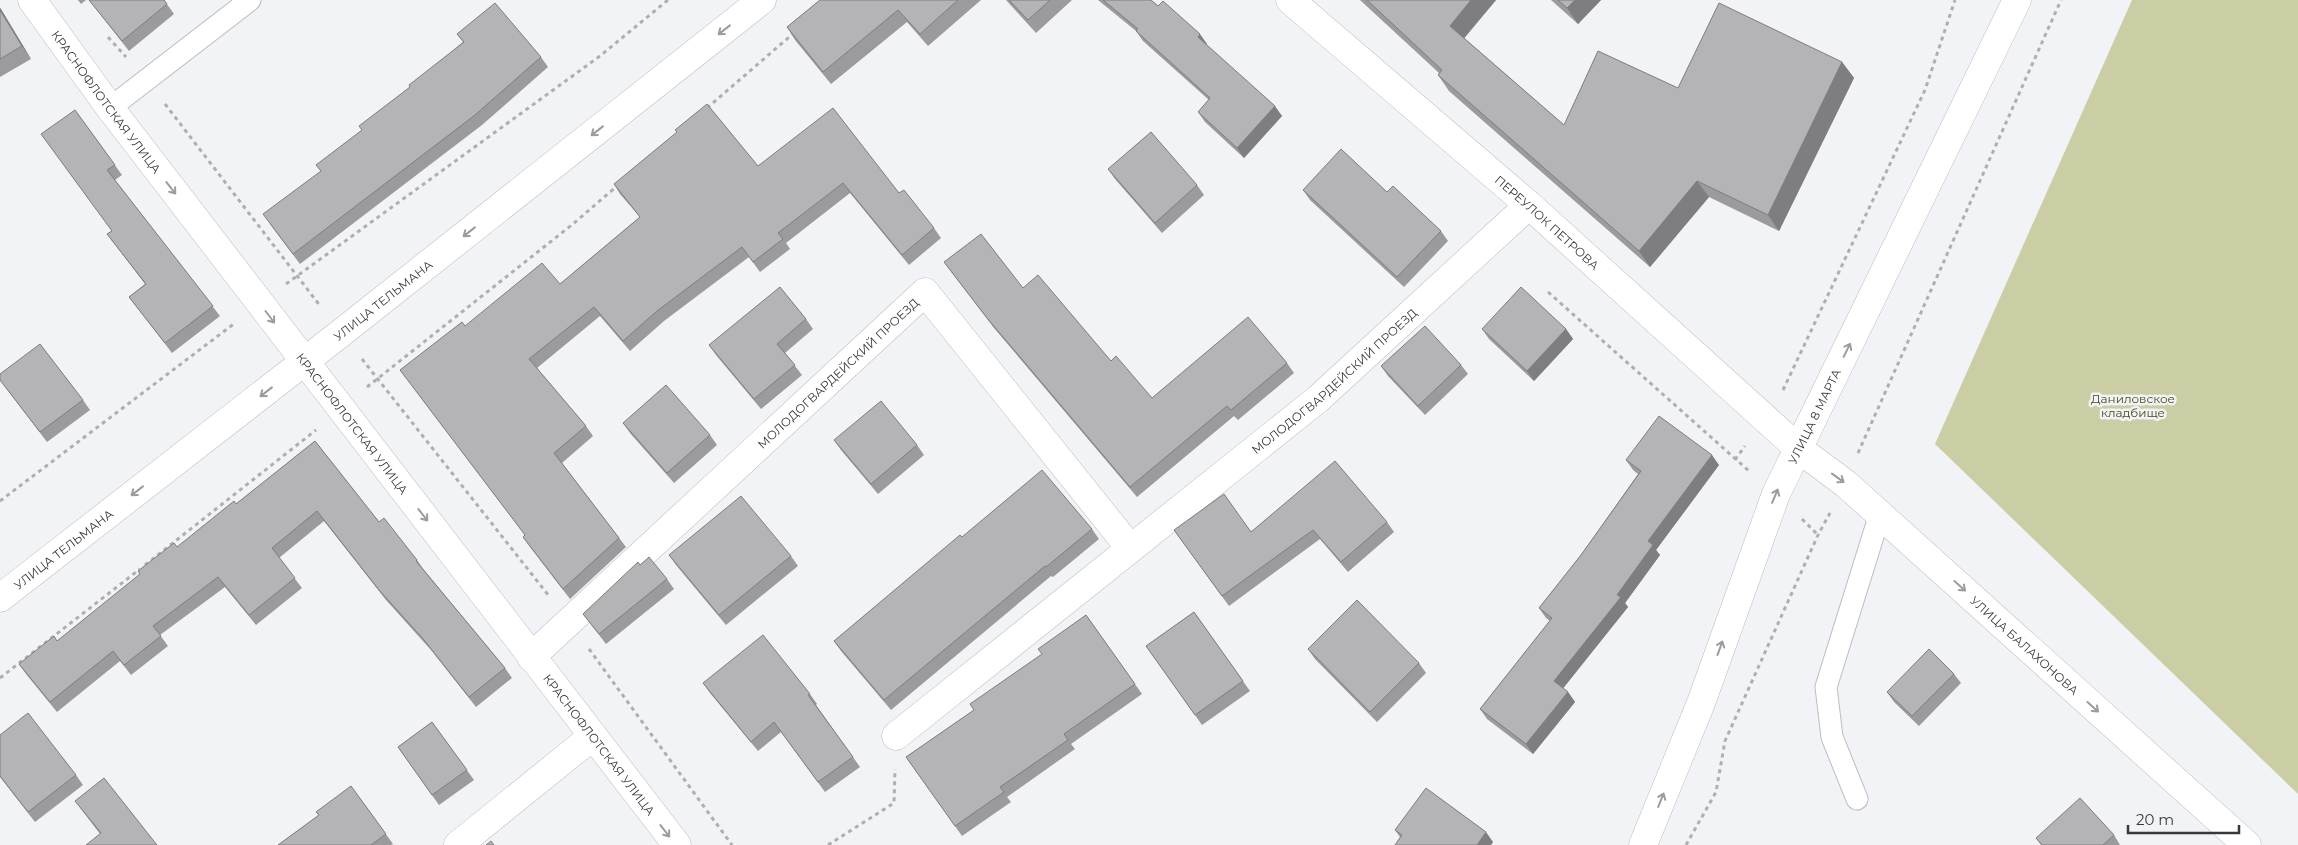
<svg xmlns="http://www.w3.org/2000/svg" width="2298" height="845" font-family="Montserrat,sans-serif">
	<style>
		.green { fill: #cbcea4 }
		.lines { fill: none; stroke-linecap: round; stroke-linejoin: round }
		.service-casing { stroke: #bcbdc1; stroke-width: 23 }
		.minor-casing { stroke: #bcbdc1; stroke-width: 29 }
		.tertiary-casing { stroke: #bcbdc1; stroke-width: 29 }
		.path { stroke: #aeafb2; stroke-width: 3; stroke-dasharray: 4 4; stroke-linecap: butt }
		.service { stroke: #fff; stroke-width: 21 }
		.minor { stroke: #fff; stroke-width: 28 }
		.tertiary { stroke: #fff; stroke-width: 28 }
		.wall { fill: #9b9a9d }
		.shaded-wall { fill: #7e7d7f }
		.building { fill: #b4b3b6; stroke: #7e7d7f }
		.oneway { stroke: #9c9c9c }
		.labels { text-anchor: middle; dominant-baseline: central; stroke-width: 5; stroke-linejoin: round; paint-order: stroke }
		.street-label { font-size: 12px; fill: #38393a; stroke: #f2f3f6 }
		.park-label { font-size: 12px; fill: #4a4b1b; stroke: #f2f3f6 }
	</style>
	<rect width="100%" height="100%" fill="#f2f3f6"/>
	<!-- green -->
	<polygon class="green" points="2132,0 2298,0 2298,794 1935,444"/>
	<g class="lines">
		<defs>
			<g id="service">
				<polyline points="110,108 250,0"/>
				<polyline points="1857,799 1832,737 1826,687 1880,514"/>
			</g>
			<g id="minor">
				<path id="s1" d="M32,0L110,108L677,845"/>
				<path id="s2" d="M1290,0L1529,205L1799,449L1846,484L2247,845"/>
				<path id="s3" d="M531,657L925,292L1130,548"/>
				<path id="s4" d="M896,736L1318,399L1529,205"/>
				<polyline points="458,845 593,736"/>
			</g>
			<g id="tertiary">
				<path id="s5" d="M0,598L341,333L762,0"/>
				<path id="s6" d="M1643,845L1701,703L1776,494L2017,0"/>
			</g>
		</defs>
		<!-- service casing -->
		<use href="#service" class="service-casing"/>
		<!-- minor casing -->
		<use href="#minor" class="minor-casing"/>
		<!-- tertiary casing -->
		<use href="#tertiary" class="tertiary-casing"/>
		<!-- path -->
		<g class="path">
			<polyline points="108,37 126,57"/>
			<polyline points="165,104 321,307"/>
			<polyline points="707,108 795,32"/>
			<polyline points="286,284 600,56 668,0"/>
			<polyline points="1548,292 1749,471"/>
			<polyline points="362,359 549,596"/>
			<polyline points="367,387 573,224 617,186"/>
			<polyline points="1783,390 1925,90 1955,0"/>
			<polyline points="1858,453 2061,0"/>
			<polyline points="1735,460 1745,446"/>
			<polyline points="0,501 235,323"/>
			<polyline points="1802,519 1818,535"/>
			<polyline points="145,565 316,430"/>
			<polyline points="589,649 732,845"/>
			<polyline points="0,678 140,569"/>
			<polyline points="828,845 894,803 895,769"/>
			<polyline points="1686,845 1716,792 1725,741 1818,535 1830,513"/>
		</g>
		<!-- service -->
		<use href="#service" class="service"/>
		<!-- minor -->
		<use href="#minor" class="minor"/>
		<!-- tertiary -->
		<use href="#tertiary" class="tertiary"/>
	</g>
	<!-- wall -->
	<g class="wall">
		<polygon points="78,0 86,0 81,4"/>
		<polygon points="89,0 164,0 174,14 129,51"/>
		<polygon points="820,0 981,0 928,46 907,22 831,84 795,40 787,27"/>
		<polygon points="1006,0 1072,0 1036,33"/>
		<polygon points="1098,0 1151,0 1207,44 1206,45 1282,116 1244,158 1205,122 1198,112 1209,100 1143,41 1136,31"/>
		<polygon points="1360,0 1496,0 1464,38 1564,125 1678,88 1842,62 1854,78 1779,231 1709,197 1650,267 1449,91 1438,75 1439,73"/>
		<polygon points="1551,0 1601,0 1578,24"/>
		<polygon points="0,8 31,59 0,77"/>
		<polygon points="457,34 541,57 548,67 482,125 300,264 270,224 362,130 410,87 463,42"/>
		<polygon points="75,110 122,175 115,180 220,316 172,353 129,297 145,284 107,234 112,231"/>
		<polygon points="758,166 899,193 934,228 941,238 909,265 850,193 786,243 790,249 760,272 749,257 664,321 630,351 600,316 537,368 586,426 593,436 562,463 626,547 570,599 530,547 523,537 525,535 400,370 465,326 560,284 640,217 620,194 614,184"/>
		<polygon points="1108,169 1197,185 1204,195 1162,233 1115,179"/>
		<polygon points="1303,190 1387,192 1441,231 1448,241 1404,287 1310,200"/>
		<polygon points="944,262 1023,288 1111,361 1152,398 1287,363 1294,373 1238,420 1234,416 1137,497 994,328"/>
		<polygon points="806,319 813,329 785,353 802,375 761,409 716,355 709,345"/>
		<polygon points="1482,329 1566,329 1573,339 1534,381 1489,339"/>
		<polygon points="1461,365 1468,374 1425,415 1388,376 1381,366"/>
		<polygon points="0,380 83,400 90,410 47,442"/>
		<polygon points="623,423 710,435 717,445 674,483 630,433"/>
		<polygon points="834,440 917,445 924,455 878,494 841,450"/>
		<polygon points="315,441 379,522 417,560 424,570 505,668 512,678 476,707 431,650 386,600 324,521 279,558 302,588 256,625 225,587 160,635 168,646 131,675 120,661 57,712 26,674 19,664 57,641 177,547 236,504"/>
		<polygon points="1626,460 1719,465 1656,550 1660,555 1625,603 1628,607 1563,688 1568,692 1575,702 1533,754 1487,719 1480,709 1550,621 1546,618 1539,608 1581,555 1638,474 1633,470"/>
		<polygon points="1387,522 1394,532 1348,572 1320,539 1229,606 1174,530 1251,532"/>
		<polygon points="1092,529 1099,539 1053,577 1051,576 891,710 841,651 834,641 962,537"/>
		<polygon points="669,555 791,556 798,566 726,625 676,565"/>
		<polygon points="640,565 667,579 674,589 606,644 583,614"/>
		<polygon points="1194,612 1250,691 1202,725 1146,646"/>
		<polygon points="1086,615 1142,694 1071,744 1075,749 1007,797 1011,802 962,836 906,757 974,710 1042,654"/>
		<polygon points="1308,649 1419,663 1426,673 1377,722 1315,659"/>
		<polygon points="1954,674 1961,683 1919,726 1894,702 1887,692"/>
		<polygon points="703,683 810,694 817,704 816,705 860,767 825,792 781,732 758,751 710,693"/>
		<polygon points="432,722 474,780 439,805 398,747"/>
		<polygon points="0,735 76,775 83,785 35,822 0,777"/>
		<polygon points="351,786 393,844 391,845 278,845 319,815"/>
		<polygon points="75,801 157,845 100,834"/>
		<polygon points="1395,830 1493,842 1491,845 1395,845 1400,837"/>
		<polygon points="2114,835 2120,845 2041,845 2036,838"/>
	</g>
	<!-- shaded-wall -->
	<g class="shaded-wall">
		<polygon points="1471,0 1496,0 1461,42 1450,26"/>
		<polygon points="1575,0 1601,0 1578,24 1567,8"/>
		<polygon points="0,8 1,9 31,59 22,46 0,10"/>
		<polygon points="1200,34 1207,44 1205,47 1198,37"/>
		<polygon points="1842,62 1854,78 1779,231 1768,215"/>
		<polygon points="1275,106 1282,116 1244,158 1237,148"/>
		<polygon points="1697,181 1709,197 1650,267 1639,251"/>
		<polygon points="1566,329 1573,339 1534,381 1527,371"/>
		<polygon points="1712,455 1719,465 1656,550 1660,555 1625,603 1628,607 1561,691 1554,681 1617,595 1648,541"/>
		<polygon points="1568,692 1575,702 1533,754 1526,744"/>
		<polygon points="1486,832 1493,842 1491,845 1477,845"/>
	</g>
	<!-- building -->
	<g class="building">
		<polygon points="89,0 164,0 167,4 122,41"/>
		<polygon points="820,0 958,0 920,34 898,10 823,72 787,27"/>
		<polygon points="1009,0 1050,0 1028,20"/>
		<polygon points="1103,0 1151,0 1158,6 1163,1 1200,34 1198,37 1275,106 1237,148 1198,112 1210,98 1136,31 1138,29"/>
		<polygon points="1367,0 1471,0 1450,26 1564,125 1598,51 1678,88 1719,3 1842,62 1768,215 1697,181 1639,251 1438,75 1442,70"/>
		<polygon points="1558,0 1575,0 1567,8"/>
		<polygon points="495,3 541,57 475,115 293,254 263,214 321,171 316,165 362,130 359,126 410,87 409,85 464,42 457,34"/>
		<polygon points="0,10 22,46 0,59"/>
		<polygon points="707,104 758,166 833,108 899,193 904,190 934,228 902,255 843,183 778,233 783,239 753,262 742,247 657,311 623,341 594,307 529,359 586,426 554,453 619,538 563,589 523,537 525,535 400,370 462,322 465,326 542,263 560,284 640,217 614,184 677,132 675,130"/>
		<polygon points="75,110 115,165 107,170 213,306 165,343 129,297 146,284 107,234 112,231 41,134"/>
		<polygon points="1151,132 1197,185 1155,223 1108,169"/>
		<polygon points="1341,149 1387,192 1393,186 1441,231 1397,277 1303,190"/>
		<polygon points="981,234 1023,288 1038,275 1111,361 1116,356 1152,398 1248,317 1287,363 1231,410 1227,406 1130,487 987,318 944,262"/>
		<polygon points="780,287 806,319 777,344 795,365 754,399 709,345"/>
		<polygon points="1521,287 1566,329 1527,371 1482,329"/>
		<polygon points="1425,326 1461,365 1418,406 1381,366"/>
		<polygon points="40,344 83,400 40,432 0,380 0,374"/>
		<polygon points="666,385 710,435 667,473 623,423"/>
		<polygon points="881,401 917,445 871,484 834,440"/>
		<polygon points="1659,416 1712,455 1648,541 1653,545 1617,595 1621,597 1554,681 1568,692 1526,744 1480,709 1552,618 1539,608 1581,555 1641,471 1626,460"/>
		<polygon points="315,441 379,522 384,518 417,560 416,561 505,668 469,697 424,640 379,590 317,511 272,548 295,578 249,615 218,577 153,626 161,636 124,665 113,651 50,702 19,664 54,636 57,641 140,574 138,571 174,543 177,547 234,501 236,504"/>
		<polygon points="1335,461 1387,522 1341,562 1313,530 1222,596 1174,530 1224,494 1251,532"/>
		<polygon points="1042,470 1092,529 1046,567 1045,566 884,700 834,641 960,535 962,537"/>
		<polygon points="741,496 791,556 719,615 669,555"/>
		<polygon points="649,557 667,579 599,634 583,614 638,562 640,565"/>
		<polygon points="1357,600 1419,663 1370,712 1308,649"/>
		<polygon points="1194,612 1243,681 1195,715 1146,646"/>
		<polygon points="1086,615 1135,684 1064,734 1068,740 1000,787 1004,792 955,826 906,757 974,710 970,704 1042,654 1038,649"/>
		<polygon points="763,635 810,694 808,695 853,757 818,782 774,722 751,742 703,683"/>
		<polygon points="1929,649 1954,674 1912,716 1887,692"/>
		<polygon points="28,713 76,775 28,812 0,776 0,735"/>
		<polygon points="432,722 467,770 432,795 398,747"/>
		<polygon points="104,778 157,845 86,845 101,833 75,801"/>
		<polygon points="351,786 386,834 371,845 278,845 319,815 316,812"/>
		<polygon points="1426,788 1486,832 1477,845 1395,845 1402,835 1395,830"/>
		<polygon points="2080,798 2114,835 2103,845 2042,845 2036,838"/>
		<polygon points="491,841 494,845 486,845"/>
	</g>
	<!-- one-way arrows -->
	<defs><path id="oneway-shaft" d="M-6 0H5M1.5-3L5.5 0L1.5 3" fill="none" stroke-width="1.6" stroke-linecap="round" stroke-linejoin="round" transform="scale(1.25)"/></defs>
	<g class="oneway">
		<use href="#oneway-shaft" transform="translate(724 30) rotate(142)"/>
		<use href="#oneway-shaft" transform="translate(597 131) rotate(142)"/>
		<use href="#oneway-shaft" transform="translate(171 188) rotate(52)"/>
		<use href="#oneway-shaft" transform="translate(469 232) rotate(142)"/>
		<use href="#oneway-shaft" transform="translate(270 317) rotate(53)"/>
		<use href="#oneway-shaft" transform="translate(1847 350) rotate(-64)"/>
		<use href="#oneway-shaft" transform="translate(266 392) rotate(142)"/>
		<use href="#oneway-shaft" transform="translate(1838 478) rotate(36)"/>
		<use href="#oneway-shaft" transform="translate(137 491) rotate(142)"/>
		<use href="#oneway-shaft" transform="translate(1775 496) rotate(-67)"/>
		<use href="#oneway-shaft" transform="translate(423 515) rotate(52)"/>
		<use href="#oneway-shaft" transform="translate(1960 586) rotate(42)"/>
		<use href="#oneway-shaft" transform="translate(1720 648) rotate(-70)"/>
		<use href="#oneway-shaft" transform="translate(2093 707) rotate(42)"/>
		<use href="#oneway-shaft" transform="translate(1661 800) rotate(-68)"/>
		<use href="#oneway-shaft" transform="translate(665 831) rotate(52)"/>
	</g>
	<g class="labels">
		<!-- street labels -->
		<g class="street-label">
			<text stroke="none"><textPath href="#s1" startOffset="126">КРАСНОФЛОТСКАЯ УЛИЦА</textPath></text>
			<text stroke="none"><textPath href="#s2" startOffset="340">ПЕРЕУЛОК ПЕТРОВА</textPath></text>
			<text stroke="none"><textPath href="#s5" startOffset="485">УЛИЦА ТЕЛЬМАНА</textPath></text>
			<text stroke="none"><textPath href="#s3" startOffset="418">МОЛОДОГВАРДЕЙСКИЙ ПРОЕЗД</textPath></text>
			<text stroke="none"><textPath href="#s4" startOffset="564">МОЛОДОГВАРДЕЙСКИЙ ПРОЕЗД</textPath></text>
			<text stroke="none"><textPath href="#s6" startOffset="462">УЛИЦА 8 МАРТА</textPath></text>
			<text stroke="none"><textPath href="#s1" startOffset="531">КРАСНОФЛОТСКАЯ УЛИЦА</textPath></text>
			<text stroke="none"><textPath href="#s5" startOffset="80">УЛИЦА ТЕЛЬМАНА</textPath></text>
			<text stroke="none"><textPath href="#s2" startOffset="978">УЛИЦА БАЛАХОНОВА</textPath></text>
			<text stroke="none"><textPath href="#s1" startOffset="936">КРАСНОФЛОТСКАЯ УЛИЦА</textPath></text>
		</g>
		<!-- park labels -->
		<g class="park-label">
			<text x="2133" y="398">Даниловское<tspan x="2133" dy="14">кладбище</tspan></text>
		</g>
	</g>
	<!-- scale -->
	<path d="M2128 825v8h111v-8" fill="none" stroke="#38393a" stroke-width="2.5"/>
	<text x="2136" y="825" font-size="15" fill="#38393a" stroke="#f2f3f6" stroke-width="4" paint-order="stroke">20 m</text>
</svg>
